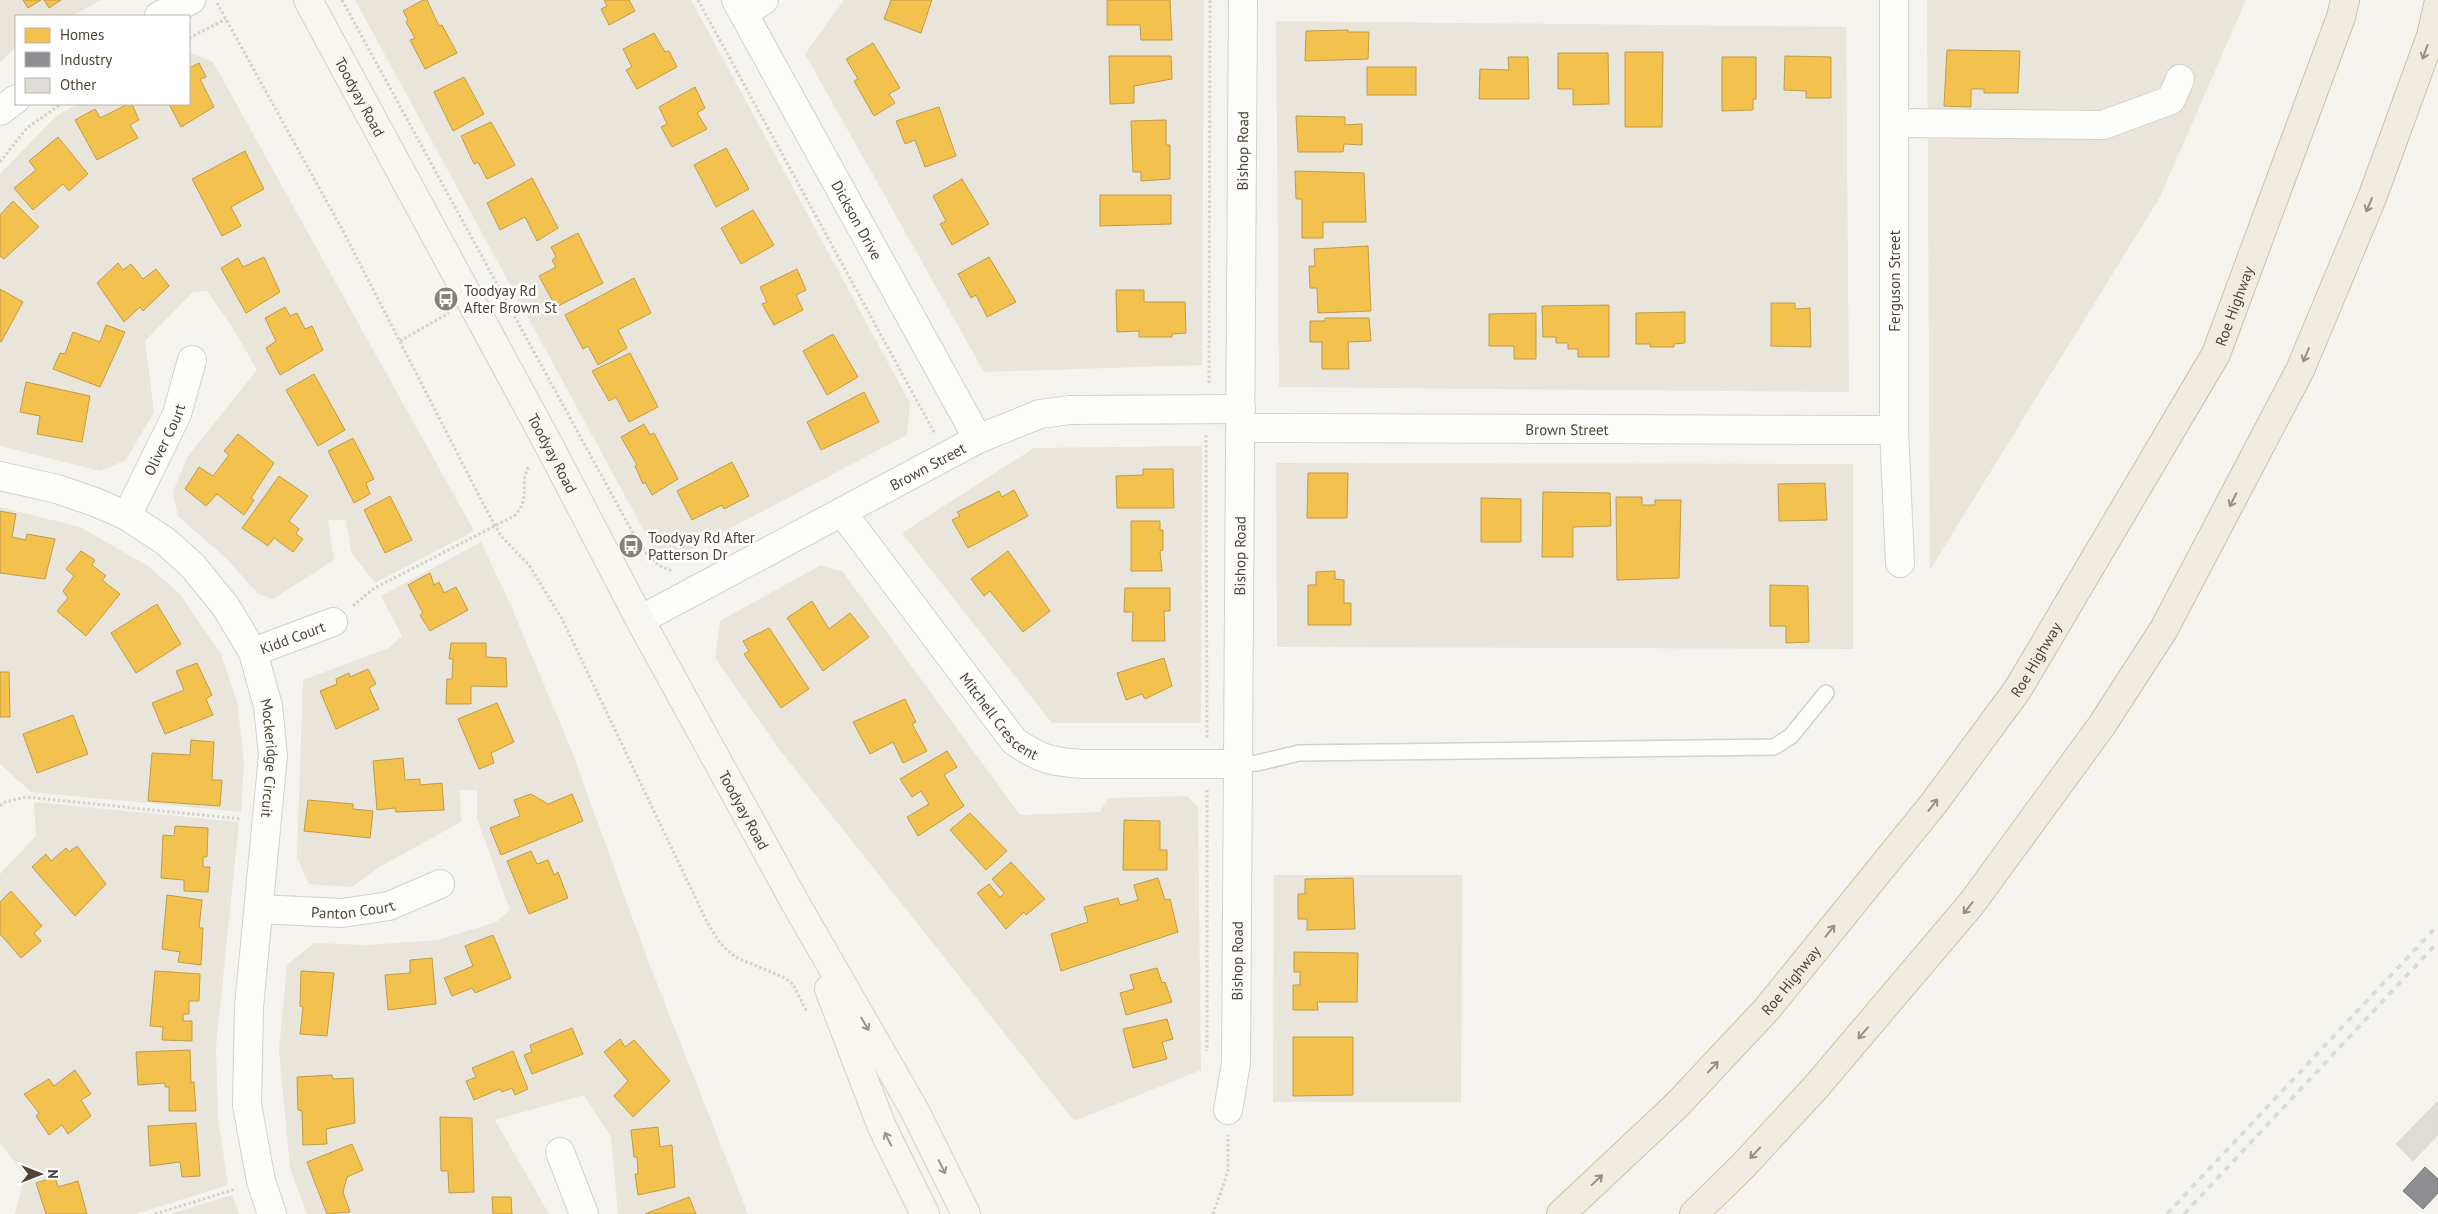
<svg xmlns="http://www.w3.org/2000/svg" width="2438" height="1214" font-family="'PT Sans',sans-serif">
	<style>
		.residential { fill: #e9e5db }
		.homes { fill: #f2c14e; stroke: #c09c47 }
		.industry { fill: #8d8d92; stroke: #7a7777 }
		.building { fill: #dedcd6; stroke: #dddad3 }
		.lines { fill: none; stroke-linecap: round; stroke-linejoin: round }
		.service-casing { stroke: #d2d1cb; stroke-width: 18 }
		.minor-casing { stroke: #d2d1cb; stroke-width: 30 }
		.tertiary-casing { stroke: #d2d1cb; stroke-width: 30 }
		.secondary-casing { stroke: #d4d1c4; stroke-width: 30 }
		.trunk-casing { stroke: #cfc3a6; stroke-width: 30 }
		.path { stroke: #d4d2cc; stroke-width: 3; stroke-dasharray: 2.5 2.5; stroke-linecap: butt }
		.service { stroke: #fdfdfc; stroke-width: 15 }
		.minor { stroke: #fdfdfc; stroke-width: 28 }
		.tertiary { stroke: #fdfdfc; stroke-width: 28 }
		.secondary { stroke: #f7f6f1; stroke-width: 28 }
		.trunk { stroke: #f0ece0; stroke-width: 28 }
		.rail { stroke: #dbdbda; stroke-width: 4; stroke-dasharray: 6 6; stroke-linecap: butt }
		.oneway { stroke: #969083 }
		.oneway2 { stroke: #9a958b }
		.labels { text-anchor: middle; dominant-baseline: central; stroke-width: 5; stroke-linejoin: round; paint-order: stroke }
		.street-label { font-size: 15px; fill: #4d4537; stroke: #fff }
		.poi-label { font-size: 15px; fill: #4d4537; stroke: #fff; text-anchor: start }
	</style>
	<rect width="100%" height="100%" fill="#f4f3ee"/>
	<!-- residential -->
	<g class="residential">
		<polygon points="0,0 101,0 72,16 16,16 16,47 0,62"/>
		<polygon points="355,0 691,0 910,403 907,435 680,555 653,547"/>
		<polygon points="844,0 1204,0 1202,365 984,372 805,54"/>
		<polygon points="1927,0 2246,0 2160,197 1930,570"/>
		<polygon points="1276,21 1846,27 1849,392 1279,387"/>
		<polygon points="189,52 213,62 474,531 375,583 351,552 346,520 328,520 334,560 273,599 258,594 227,559 178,516 173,492 188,456 257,370 233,328 207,291 193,292 145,341 154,412 126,460 100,471 0,446 0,174 56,116 78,104 189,104"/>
		<polygon points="1202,446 1201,723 1052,723 902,533 1034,448"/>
		<polygon points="1276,463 1853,464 1853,649 1277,647"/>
		<polygon points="0,507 80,527 148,566 179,593 221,654 237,701 244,763 241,812 31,792 0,764"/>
		<polygon points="481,542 511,606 571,749 647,958 748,1214 618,1214 611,1137 584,1095 495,1120 549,1214 307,1214 290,1168 279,1050 287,965 314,943 367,945 438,940 496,922 510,910 477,819 477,790 460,790 461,822 381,866 352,887 309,884 297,858 303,680 389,648 402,636 381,596"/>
		<polygon points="821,565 843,572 1020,815 1100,812 1108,798 1187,796 1198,807 1201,1070 1074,1121 779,749 715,658 720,621"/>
		<polygon points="34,802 239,822 216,1047 218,1118 228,1185 136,1214 15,1214 25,1176 0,1142 0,874 36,836"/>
		<polygon points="1274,875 1462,875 1461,1102 1273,1102"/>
		<polygon points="232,1195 239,1214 170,1214"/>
	</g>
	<!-- homes -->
	<g class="homes">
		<polygon points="23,0 41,0 28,8"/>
		<polygon points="44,0 61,0 49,8"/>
		<polygon points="423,0 427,0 439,26 442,25 457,53 425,69 410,40 415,38 406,22 408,20 403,11"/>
		<polygon points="604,0 629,0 635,11 609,25 601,9 607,6"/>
		<polygon points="891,0 932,0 921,33 884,19"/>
		<polygon points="1107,0 1170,0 1172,40 1141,40 1140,25 1107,25"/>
		<polygon points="1348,30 1348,32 1369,32 1368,59 1305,61 1306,31"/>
		<polygon points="654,33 665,52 669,51 677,67 637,89 626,70 632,67 623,49"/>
		<polygon points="873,43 900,88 889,94 895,103 874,116 854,81 858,79 846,59"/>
		<polygon points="1947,50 2020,51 2018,93 1984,93 1984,89 1971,89 1971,107 1944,106"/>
		<polygon points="1625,52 1663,52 1662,127 1625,127"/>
		<polygon points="1558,53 1608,53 1609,104 1573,105 1573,89 1558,89"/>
		<polygon points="1109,56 1171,56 1172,79 1134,86 1134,103 1110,104"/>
		<polygon points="1785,56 1831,57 1831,98 1806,98 1806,91 1784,90"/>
		<polygon points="1508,57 1528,57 1529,99 1479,99 1480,69 1509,70"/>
		<polygon points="1722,57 1756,57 1756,99 1753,99 1753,110 1722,111"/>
		<polygon points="199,63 206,77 200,79 214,107 181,127 169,104 189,104 189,68"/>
		<rect x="1367" y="67" width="49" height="28"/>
		<polygon points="464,77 484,114 453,131 434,92"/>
		<polygon points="695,87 705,108 697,113 707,129 672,147 661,127 667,124 659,107"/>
		<polygon points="128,104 132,104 139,120 130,125 138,138 97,160 75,120 95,109 100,118"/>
		<polygon points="939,107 956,156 925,167 915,140 905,144 896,121"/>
		<polygon points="1296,116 1345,117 1345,125 1362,124 1362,145 1344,144 1343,152 1298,152"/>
		<polygon points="1166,120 1166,145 1170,145 1170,179 1141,181 1141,172 1133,172 1131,121"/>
		<polygon points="491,122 515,165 487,179 478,162 474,164 461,136"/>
		<polygon points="58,137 88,174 69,191 63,184 33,210 14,188 36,170 29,161"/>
		<polygon points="726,148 749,189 716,207 694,165"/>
		<polygon points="245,151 264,189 231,207 241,226 222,236 192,179"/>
		<polygon points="1295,171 1364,173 1366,222 1323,222 1323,238 1302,238 1302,199 1296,199"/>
		<polygon points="532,178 558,228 537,241 525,217 500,230 487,203"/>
		<polygon points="962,179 989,224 952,245 940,224 946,221 933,196"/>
		<polygon points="1100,195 1171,195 1171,224 1100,226"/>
		<polygon points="13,201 39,227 4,259 0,256 0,215"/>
		<polygon points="753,210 774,245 741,264 721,228"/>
		<polygon points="578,233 603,283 556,307 539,276 556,267 552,260 556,257 551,247"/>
		<polygon points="1368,246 1371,311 1318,313 1317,288 1310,288 1309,266 1315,266 1314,249"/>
		<polygon points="264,257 280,292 246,313 221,268 238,258 243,267"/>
		<polygon points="989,257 1016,302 987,317 976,295 971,298 958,274"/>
		<polygon points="118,263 123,270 131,264 143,279 156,269 169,286 143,311 140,307 124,322 97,283"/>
		<polygon points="797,269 806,290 796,295 803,310 774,325 762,304 767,302 760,287"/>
		<polygon points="634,278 651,313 618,330 627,348 598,365 588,346 583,349 565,315"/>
		<polygon points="0,289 23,302 1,342 0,341"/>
		<polygon points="1116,290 1144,290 1144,302 1185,302 1186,333 1172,334 1172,337 1139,337 1139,331 1117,332"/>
		<polygon points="1771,303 1795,303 1795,309 1810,308 1811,347 1771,346"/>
		<polygon points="1609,305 1609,357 1578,357 1578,349 1568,349 1568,343 1556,343 1556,337 1543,337 1542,306"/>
		<polygon points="285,307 290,316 297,313 305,329 312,326 323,350 280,375 266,348 276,341 265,318"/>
		<polygon points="1685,312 1685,343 1674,344 1674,347 1650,347 1650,344 1636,344 1636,313"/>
		<polygon points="1536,313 1536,359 1514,359 1514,346 1489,346 1489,314"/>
		<polygon points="1325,318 1369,318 1371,341 1348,342 1349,369 1322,369 1322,342 1310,342 1310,321 1325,321"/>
		<polygon points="106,325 125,332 100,387 53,369 60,353 65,354 73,332 100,342"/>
		<polygon points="833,334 858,377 827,395 803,351"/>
		<polygon points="630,353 658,407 629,422 616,397 609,401 592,371"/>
		<polygon points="314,374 345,430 318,446 286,390"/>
		<polygon points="26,382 90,396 82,442 37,434 40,416 20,412"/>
		<polygon points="864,392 879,422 821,450 807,422"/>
		<polygon points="644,424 650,435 654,433 678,479 652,495 645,482 643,484 635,466 637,465 621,437"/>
		<polygon points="238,434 274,463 251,498 254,500 244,515 217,494 206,506 185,489 199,467 213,476 229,455 224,451"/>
		<polygon points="353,438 374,479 366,483 370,494 354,503 328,451"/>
		<polygon points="732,462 749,496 724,509 722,505 692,520 677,491"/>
		<polygon points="1143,469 1173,469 1174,508 1117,508 1116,476 1143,475"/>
		<polygon points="1308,473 1348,473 1347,518 1307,518"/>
		<polygon points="279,476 308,496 289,521 299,529 296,534 303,539 293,552 274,538 268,546 242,528"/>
		<polygon points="1825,483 1827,520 1779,521 1778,484"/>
		<polygon points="1014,490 1028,516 968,548 952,520 960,516 957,512 999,491 1002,497"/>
		<polygon points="1543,492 1610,493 1611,526 1573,527 1573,557 1542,557"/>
		<polygon points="390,496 412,540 385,553 364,510"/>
		<polygon points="1616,497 1642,497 1642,505 1655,505 1655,500 1681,500 1679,578 1617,580"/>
		<polygon points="1481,498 1521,499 1521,542 1481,542"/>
		<polygon points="0,511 16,514 12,537 26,540 27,534 55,539 45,579 0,573"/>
		<polygon points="1131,521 1160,521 1160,530 1163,530 1163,550 1160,551 1162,571 1131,571"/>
		<polygon points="81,551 95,560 92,565 106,576 102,580 120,594 86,636 57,611 68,598 63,591 74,576 66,569"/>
		<polygon points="1008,551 1050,611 1023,632 990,591 984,596 971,579"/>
		<polygon points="1335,571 1335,579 1344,580 1344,603 1351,603 1351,625 1308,625 1308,585 1316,585 1316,572"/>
		<polygon points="430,573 434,585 439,582 444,593 456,587 468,610 430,631 420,615 423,613 408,585"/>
		<polygon points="1770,585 1808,586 1809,642 1786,643 1786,626 1770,626"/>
		<polygon points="1125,588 1170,588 1170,611 1164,611 1165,641 1132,641 1133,612 1124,612"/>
		<polygon points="812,601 829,629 850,613 869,637 823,671 787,618"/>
		<polygon points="157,604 181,644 136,673 111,633"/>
		<polygon points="769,628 809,689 781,708 744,654 749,651 743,641"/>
		<polygon points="451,643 486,643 486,657 506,658 507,687 471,686 471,704 446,704 447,679 452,679 453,659 449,659"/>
		<polygon points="1164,658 1172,686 1145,699 1142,694 1126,700 1117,673"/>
		<polygon points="197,663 212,695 206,699 213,715 165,734 152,703 184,690 176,671"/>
		<polygon points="368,669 376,684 369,688 379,709 336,729 320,691 337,684 336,679 349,673 350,677"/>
		<polygon points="0,672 9,672 10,717 0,717"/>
		<polygon points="905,699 916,722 912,724 927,751 903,763 893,742 870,754 853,722"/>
		<polygon points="497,703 514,742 491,753 494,763 479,769 458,719"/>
		<polygon points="73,715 88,754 37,773 23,734"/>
		<polygon points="191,740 214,742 212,780 222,780 220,806 148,801 152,753 190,755"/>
		<polygon points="947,751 957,767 944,775 964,806 918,836 907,817 929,804 921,791 912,797 900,779"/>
		<polygon points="403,758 405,780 420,779 420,785 442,783 444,810 396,812 395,808 377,810 373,761"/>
		<polygon points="531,794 548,804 572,794 583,821 501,855 490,828 520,816 514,800"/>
		<polygon points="308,800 353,804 353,809 373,811 370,838 304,831"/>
		<polygon points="970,813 1007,851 986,870 950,830"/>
		<polygon points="1124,820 1160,821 1160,850 1167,850 1167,870 1123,870"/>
		<polygon points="175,826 208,828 207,857 203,857 203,867 210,867 208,892 184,891 184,880 161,878 163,835 174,836"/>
		<polygon points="77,846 106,884 75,916 32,867 46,854 51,861 66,848 69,852"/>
		<polygon points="531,851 537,864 548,860 554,875 558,872 568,898 529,914 507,861"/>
		<polygon points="1011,862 1045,899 1026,915 1024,912 1006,929 977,893 989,884 1000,897 1004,893 992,879"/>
		<polygon points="1158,878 1165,900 1170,899 1178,932 1061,971 1051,934 1088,922 1084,907 1118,898 1120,905 1138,900 1134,885"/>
		<polygon points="1353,878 1355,929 1307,930 1307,919 1298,919 1298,894 1305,894 1305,879"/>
		<polygon points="11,891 42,926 34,933 41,941 21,958 0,934 0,902"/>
		<polygon points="167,895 202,900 199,928 203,928 201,965 178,962 180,952 162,949"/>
		<polygon points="493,935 511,978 475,993 472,988 452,996 444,978 473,966 465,946"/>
		<polygon points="1294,952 1358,953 1357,1002 1317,1002 1318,1010 1293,1010 1293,985 1300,985 1300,972 1294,972"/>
		<polygon points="432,958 436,1004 388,1010 385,975 410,973 410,960"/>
		<polygon points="1157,968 1162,983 1165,982 1172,1002 1126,1015 1120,993 1134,989 1130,975"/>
		<polygon points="155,971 200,974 199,1001 189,1001 189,1014 183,1014 183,1021 192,1021 192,1041 162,1040 163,1027 150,1026"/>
		<polygon points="301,971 334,973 327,1036 300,1034 303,1007 300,1006"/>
		<polygon points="1167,1019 1173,1039 1162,1042 1167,1059 1133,1068 1123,1029"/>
		<polygon points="572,1028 583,1054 532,1074 524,1055 532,1052 530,1045"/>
		<polygon points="1293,1037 1353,1037 1353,1095 1293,1096"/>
		<polygon points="620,1039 625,1047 634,1040 670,1081 633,1117 614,1096 628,1081 604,1052"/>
		<polygon points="190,1050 191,1083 194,1082 196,1111 169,1111 169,1087 165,1087 165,1083 138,1085 136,1052"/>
		<polygon points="513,1051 528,1089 515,1095 512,1088 502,1092 500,1089 474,1100 466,1081 476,1077 472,1068"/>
		<polygon points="75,1070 91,1094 81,1100 91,1116 68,1134 62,1125 49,1135 36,1116 39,1113 24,1094 49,1079 54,1086"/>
		<polygon points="332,1075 333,1079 353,1078 355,1123 326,1129 327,1144 303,1145 302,1111 298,1110 297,1077"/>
		<polygon points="440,1117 472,1118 474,1192 449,1193 448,1171 441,1171"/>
		<polygon points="196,1123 200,1176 182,1177 180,1162 150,1166 148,1126"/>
		<polygon points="658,1127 660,1147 672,1145 675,1187 638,1195 635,1174 638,1174 637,1157 634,1157 631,1130"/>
		<polygon points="352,1144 363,1170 347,1177 343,1192 350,1212 327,1214 307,1162"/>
		<polygon points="55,1177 58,1187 78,1181 87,1214 46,1214 36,1183"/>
		<polygon points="492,1197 511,1197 512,1214 493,1214"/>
		<polygon points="689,1197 696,1214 645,1214"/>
	</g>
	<!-- industry -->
	<polygon class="industry" points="2425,1167 2438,1179 2438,1193 2423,1209 2403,1191"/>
	<!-- building -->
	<polygon class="building" points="2438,1101 2438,1135 2413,1161 2396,1144"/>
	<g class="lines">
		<defs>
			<polyline id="service" points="1238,764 1257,763 1299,753 1774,747 1791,736 1826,693"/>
			<g id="minor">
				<path id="s1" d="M736,0L978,439"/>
				<polyline points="1894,0 1894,430 1900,563"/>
				<polyline points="744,13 764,0"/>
				<polyline points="1894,123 2103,125 2171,100 2180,79"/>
				<path id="s2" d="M1241,428L1894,430"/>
				<path id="s3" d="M0,476L57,489L95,502L127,516L165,541L193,566L226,607L253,652L268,706L273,755L249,1007L247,1105L261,1181L272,1214"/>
				<path id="s4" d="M842,512L1014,741C1040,759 1051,762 1083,764H1238"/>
				<path id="s5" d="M127,516L177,414L192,360"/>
				<path id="s6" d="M640,620L978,439L1040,414L1070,410L1241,409"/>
				<path id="s7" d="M253,652L333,622"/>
				<path id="s8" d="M259,909L342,913L389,906L440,884"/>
				<polyline points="560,1152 584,1214"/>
			</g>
			<g id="tertiary">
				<polyline points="159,16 191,0"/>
				<polyline points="0,111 16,99"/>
				<path id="s9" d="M1228,1110L1236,1063L1243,0"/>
			</g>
			<g id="secondary">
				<path id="s10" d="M308,0L552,451L640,620L797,906L915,1111L966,1214"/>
				<polyline points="829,989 882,1127 925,1214"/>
			</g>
			<g id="trunk">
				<path id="s11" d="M1561,1214L1677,1105L1767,1009L1934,803L2018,689L2216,354L2341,17L2345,0"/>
				<polyline points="1694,1214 1744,1165 1816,1087 1972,903 2102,725 2164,629 2300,370 2372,198 2431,36 2438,5"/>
			</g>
		</defs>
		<!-- service casing -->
		<use href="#service" class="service-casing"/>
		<!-- minor casing -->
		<use href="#minor" class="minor-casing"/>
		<!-- tertiary casing -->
		<use href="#tertiary" class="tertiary-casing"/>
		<!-- secondary casing -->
		<use href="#secondary" class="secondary-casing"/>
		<!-- trunk casing -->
		<use href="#trunk" class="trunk-casing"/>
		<!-- path -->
		<g class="path">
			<path d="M342,0L635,537C646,554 654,567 674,571"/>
			<polyline points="698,0 935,434"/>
			<polyline points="217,3 343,231 486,509 501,536 529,565 562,619 707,922 720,943 735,957 783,977 793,984 807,1012"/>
			<polyline points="189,38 226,19"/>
			<polyline points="0,162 27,128 61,104"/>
			<polyline points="400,341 449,313"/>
			<polyline points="1209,383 1210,0"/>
			<polyline points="1206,435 1207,738"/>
			<path d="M353,606L373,589L514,516C533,497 517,484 530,465"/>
			<polyline points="1207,790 1207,1051"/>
			<polyline points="0,806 5,802 26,797 241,819"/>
			<polyline points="155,1214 236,1189"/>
			<polyline points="1213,1214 1228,1172 1228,1135"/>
		</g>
		<!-- service -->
		<use href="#service" class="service"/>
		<!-- minor -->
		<use href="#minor" class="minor"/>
		<!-- tertiary -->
		<use href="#tertiary" class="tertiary"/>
		<!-- secondary -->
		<use href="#secondary" class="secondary"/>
		<!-- trunk -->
		<use href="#trunk" class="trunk"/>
		<!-- rail -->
		<g class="rail">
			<polyline points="2167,1214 2438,925"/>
			<polyline points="2184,1214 2438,942"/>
		</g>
	</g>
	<!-- one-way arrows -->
	<defs><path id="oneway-shaft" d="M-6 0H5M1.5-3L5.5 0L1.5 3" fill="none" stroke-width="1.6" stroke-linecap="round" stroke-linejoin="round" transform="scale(1.25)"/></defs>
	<g class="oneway">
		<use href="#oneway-shaft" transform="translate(2425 52) rotate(110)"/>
		<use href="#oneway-shaft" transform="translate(2369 205) rotate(113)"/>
		<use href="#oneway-shaft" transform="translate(2306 355) rotate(113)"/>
		<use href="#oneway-shaft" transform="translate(2233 500) rotate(117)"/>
		<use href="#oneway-shaft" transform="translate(1933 805) rotate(-52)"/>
		<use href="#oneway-shaft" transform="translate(1968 908) rotate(129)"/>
		<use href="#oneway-shaft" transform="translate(1830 931) rotate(-51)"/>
		<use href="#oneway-shaft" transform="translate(1863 1033) rotate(131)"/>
		<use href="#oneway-shaft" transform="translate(1713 1067) rotate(-47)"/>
		<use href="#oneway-shaft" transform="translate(1755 1153) rotate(133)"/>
		<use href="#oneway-shaft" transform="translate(1597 1180) rotate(-43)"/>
	</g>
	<g class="oneway2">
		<use href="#oneway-shaft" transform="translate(865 1024) rotate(60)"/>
		<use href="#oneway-shaft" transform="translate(888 1139) rotate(-116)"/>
		<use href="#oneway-shaft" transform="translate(942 1167) rotate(64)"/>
	</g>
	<!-- icons -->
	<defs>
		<symbol id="bus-disc" viewBox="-11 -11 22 22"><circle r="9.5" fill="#878277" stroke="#fff"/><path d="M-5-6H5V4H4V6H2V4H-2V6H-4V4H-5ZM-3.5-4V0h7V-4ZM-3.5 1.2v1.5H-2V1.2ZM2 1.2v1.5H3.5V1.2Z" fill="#fff"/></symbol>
	</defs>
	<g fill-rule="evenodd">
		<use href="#bus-disc" x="432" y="285" width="28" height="28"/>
		<use href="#bus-disc" x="617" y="532" width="28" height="28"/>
	</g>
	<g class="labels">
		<!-- street labels -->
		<g class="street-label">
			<text stroke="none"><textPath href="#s10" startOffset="110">Toodyay Road</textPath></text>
			<text stroke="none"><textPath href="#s9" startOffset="960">Bishop Road</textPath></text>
			<text stroke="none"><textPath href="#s1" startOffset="251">Dickson Drive</textPath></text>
			<text transform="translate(1894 281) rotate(-90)">Ferguson Street</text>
			<text stroke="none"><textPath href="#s11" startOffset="1138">Roe Highway</textPath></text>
			<text stroke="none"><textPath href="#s2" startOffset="326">Brown Street</textPath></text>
			<text stroke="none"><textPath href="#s5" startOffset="85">Oliver Court</textPath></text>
			<text stroke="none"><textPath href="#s10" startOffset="515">Toodyay Road</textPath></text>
			<text stroke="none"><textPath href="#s6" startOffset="326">Brown Street</textPath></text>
			<text stroke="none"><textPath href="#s9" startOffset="555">Bishop Road</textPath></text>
			<text stroke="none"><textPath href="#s7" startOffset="42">Kidd Court</textPath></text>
			<text stroke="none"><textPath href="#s11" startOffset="732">Roe Highway</textPath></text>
			<text stroke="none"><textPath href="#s4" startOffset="258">Mitchell Crescent</textPath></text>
			<text stroke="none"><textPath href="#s3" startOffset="430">Mockeridge Circuit</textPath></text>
			<text stroke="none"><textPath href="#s10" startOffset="920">Toodyay Road</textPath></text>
			<text stroke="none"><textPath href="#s8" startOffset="94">Panton Court</textPath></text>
			<text stroke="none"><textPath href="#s9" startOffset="150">Bishop Road</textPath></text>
			<text stroke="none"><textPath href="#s11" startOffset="328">Roe Highway</textPath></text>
		</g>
		<!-- poi labels -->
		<g class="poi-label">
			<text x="464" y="290">Toodyay Rd<tspan x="464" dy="17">After Brown St</tspan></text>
			<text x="648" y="537">Toodyay Rd After<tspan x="648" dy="17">Patterson Dr</tspan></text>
		</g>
	</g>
	<!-- legend -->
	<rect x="15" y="15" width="175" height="90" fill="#ffffff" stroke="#b8b5af"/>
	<rect x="25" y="28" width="25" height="15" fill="#f2c14e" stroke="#b8b5af"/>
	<text x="60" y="40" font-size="15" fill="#4d4537">Homes</text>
	<rect x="25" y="52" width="25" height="15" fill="#8d8d92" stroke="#b8b5af"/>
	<text x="60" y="65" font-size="15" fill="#4d4537">Industry</text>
	<rect x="25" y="78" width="25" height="15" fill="#dedcd6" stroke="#b8b5af"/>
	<text x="60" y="90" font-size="15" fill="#4d4537">Other</text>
	<!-- north arrow -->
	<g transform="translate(40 1174) rotate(90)" stroke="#ffffff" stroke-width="4" paint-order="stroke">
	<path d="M0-4L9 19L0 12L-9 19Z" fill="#4d4537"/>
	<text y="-8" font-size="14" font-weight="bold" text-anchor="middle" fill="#4d4537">N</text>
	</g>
</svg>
